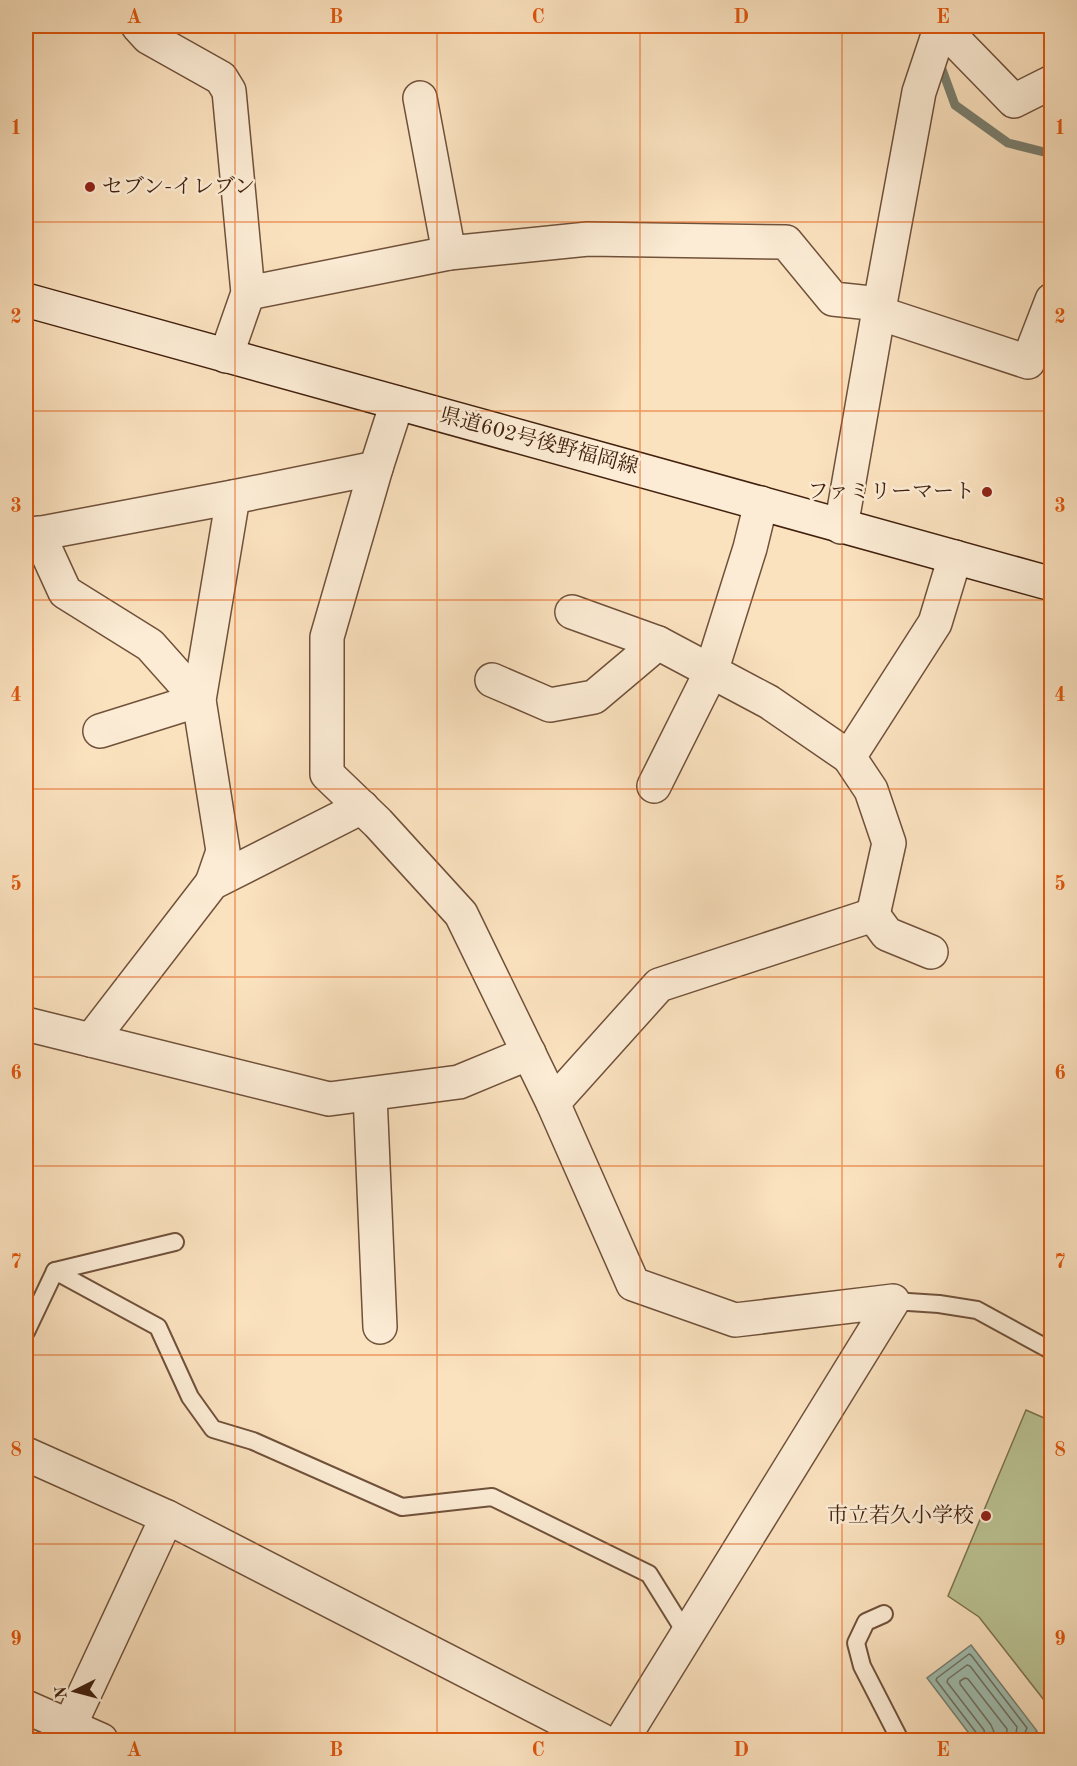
<svg xmlns="http://www.w3.org/2000/svg" width="1077" height="1766" font-family="'Old Standard TT','Noto Serif JP',serif">
	<style>
		.green { fill: #bbc495; stroke: #7e7252; stroke-width: 1.5 }
		.water { fill: #9fbeb1; stroke: #7a7f70; stroke-width: 1.5 }
		.lines { fill: none; stroke-linecap: round; stroke-linejoin: round }
		.shore { stroke: #707060; stroke-width: 1.5 }
		.stream { stroke: #7a7f70; stroke-width: 9 }
		.service-casing { stroke: #70513a; stroke-width: 20 }
		.minor-casing { stroke: #70513a; stroke-width: 36 }
		.tertiary-casing { stroke: #70513a; stroke-width: 36 }
		.secondary-casing { stroke: #42210e; stroke-width: 36 }
		.service { stroke: #fcecd5; stroke-width: 16 }
		.minor { stroke: #fcecd5; stroke-width: 33 }
		.tertiary { stroke: #fcecd5; stroke-width: 33 }
		.secondary { stroke: #fcecd5; stroke-width: 33 }
		.grid { fill: none; stroke: #e0560c; stroke-width: 1.5; stroke-opacity: 0.55 }
		.poi-dot { fill: #8f2418; stroke: #fcecd5; stroke-width: 2 }
		.labels { text-anchor: middle; dominant-baseline: central; stroke-width: 5; stroke-linejoin: round; paint-order: stroke }
		.poi-label { font-size: 21px; fill: #42210e; stroke: #fcecd5; text-anchor: end }
		.street-label { font-size: 21px; fill: #42210e; stroke: #fcecd5 }
		.neatline { fill: none; stroke: #e0560c; stroke-width: 2 }
		.grid-label { font-size: 20px; text-anchor: middle; font-weight: bold; fill: #e0560c }
	</style>
	<rect width="100%" height="100%" fill="#fbe2bf"/>
	<filter id="stains"><feTurbulence type="fractalNoise" baseFrequency=".00333" numOctaves="4"/><feColorMatrix values="0 0 0 0 .2 0 0 0 0 .09 0 0 0 0 .02 0 0 0 .5 -.17"/></filter>
	<radialGradient id="worn" r=".72"><stop offset=".6" stop-color="#630" stop-opacity="0"/><stop offset="1" stop-color="#630" stop-opacity=".3"/></radialGradient>
	<!-- green -->
	<polygon class="green" points="1026,1410 1051,1421 1051,1709 979,1617 948,1596"/>
	<!-- water -->
	<polygon class="water" points="971,1645 1037,1731 1025,1740 974,1740 927,1678"/>
	<g class="lines">
		<!-- shore -->
		<g class="shore">
			<polyline points="979,1740 978,1735 936,1680 937,1678 969,1654 971,1655 1027,1728 1022,1740"/>
			<polyline points="986,1740 984,1730 947,1682 948,1679 967,1665 970,1666 1017,1727 1015,1740"/>
			<polyline points="995,1740 994,1732 991,1725 960,1684 960,1681 965,1678 968,1679 1007,1729 1006,1740"/>
		</g>
		<!-- stream -->
		<polyline class="stream" points="939,61 955,105 1008,143 1052,154"/>
		<defs>
			<g id="service">
				<polyline points="55,1271 175,1242"/>
				<polyline points="893,1301 939,1304 977,1310 1052,1351"/>
				<polyline points="26,1332 55,1271 158,1327 190,1397 213,1429 253,1441 402,1507 492,1497 649,1574 687,1635"/>
				<polyline points="884,1614 866,1622 856,1643 862,1666 900,1740"/>
			</g>
			<g id="minor">
				<polyline points="138,26 148,37 221,78 229,91 248,293 226,356"/>
				<polyline points="941,26 1014,101 1052,82"/>
				<polyline points="420,98 449,253"/>
				<polyline points="248,293 449,253 588,239 786,242 833,299 880,304"/>
				<polyline points="879,313 1028,362 1052,300"/>
				<polyline points="397,403 376,468 327,637 327,774 378,823 461,914 553,1103 633,1284 735,1320 893,1301 622,1740"/>
				<polyline points="38,533 65,592 150,645 199,700 100,731"/>
				<polyline points="26,536 233,497 376,468"/>
				<polyline points="572,612 658,643"/>
				<polyline points="492,680 550,705 594,697 658,643 769,702 849,757"/>
				<polyline points="654,786 711,672 750,548 761,503"/>
				<polyline points="212,883 223,851 199,700 233,497"/>
				<polyline points="873,915 889,843 871,790 849,757 935,623 955,557"/>
				<polyline points="26,1024 329,1099 459,1082 529,1053"/>
				<polyline points="91,1040 212,883 362,807"/>
				<polyline points="370,1095 380,1327"/>
				<polyline points="553,1103 659,985 873,915 887,934 931,952"/>
				<polyline points="26,1454 167,1517 601,1740"/>
				<polyline points="26,1707 101,1740"/>
				<polyline points="63,1740 167,1517"/>
			</g>
			<polyline id="tertiary" points="841,527 880,304 919,92 941,26"/>
			<polyline id="secondary" points="26,300 1052,584"/>
		</defs>
		<!-- service casing -->
		<use href="#service" class="service-casing"/>
		<!-- minor casing -->
		<use href="#minor" class="minor-casing"/>
		<!-- tertiary casing -->
		<use href="#tertiary" class="tertiary-casing"/>
		<!-- secondary casing -->
		<use href="#secondary" class="secondary-casing"/>
		<!-- service -->
		<use href="#service" class="service"/>
		<!-- minor -->
		<use href="#minor" class="minor"/>
		<!-- tertiary -->
		<use href="#tertiary" class="tertiary"/>
		<!-- secondary -->
		<use href="#secondary" class="secondary"/>
	</g>
	<!-- grid -->
	<path class="grid" d="M235,26V1740M437,26V1740M640,26V1740M842,26V1740M26,222H1052M26,411H1052M26,600H1052M26,789H1052M26,977H1052M26,1166H1052M26,1355H1052M26,1544H1052"/>
	<!-- markers -->
	<g class="poi-dot">
		<circle cx="90" cy="187" r="6"/>
		<circle cx="987" cy="492" r="6"/>
		<circle cx="986" cy="1516" r="6"/>
	</g>
	<g class="labels">
		<!-- poi labels -->
		<g class="poi-label">
			<text x="102" y="187" text-anchor="start">セブン-イレブン</text>
			<text x="975" y="492">ファミリーマート</text>
			<text x="974" y="1516">市立若久小学校</text>
		</g>
		<!-- street labels -->
		<g class="street-label">
			<text transform="translate(539 442) rotate(15)">県道602号後野福岡線</text>
		</g>
	</g>
	<!-- margin -->
	<rect width="1077" height="1766" fill="none" stroke="#fbe2bf" stroke-width="66"/>
	<!-- north arrow -->
	<g transform="translate(75 1691) rotate(264)" stroke="#fcecd5" stroke-width="4.5" paint-order="stroke">
	<path d="M0-4.5L10 22L0 15L-10 22Z" fill="#42210e"/>
	<text y="-9" font-size="16" font-weight="bold" text-anchor="middle" fill="#42210e">N</text>
	</g>
	<rect x="33" y="33" width="1011" height="1700" class="neatline"/>
	<g class="grid-label">
		<text x="134" y="23">A</text>
		<text x="336" y="23">B</text>
		<text x="538" y="23">C</text>
		<text x="741" y="23">D</text>
		<text x="943" y="23">E</text>
		<text x="16" y="134">1</text>
		<text x="1060" y="134">1</text>
		<text x="16" y="323">2</text>
		<text x="1060" y="323">2</text>
		<text x="16" y="512">3</text>
		<text x="1060" y="512">3</text>
		<text x="16" y="701">4</text>
		<text x="1060" y="701">4</text>
		<text x="16" y="890">5</text>
		<text x="1060" y="890">5</text>
		<text x="16" y="1079">6</text>
		<text x="1060" y="1079">6</text>
		<text x="16" y="1268">7</text>
		<text x="1060" y="1268">7</text>
		<text x="16" y="1456">8</text>
		<text x="1060" y="1456">8</text>
		<text x="16" y="1645">9</text>
		<text x="1060" y="1645">9</text>
		<text x="134" y="1756">A</text>
		<text x="336" y="1756">B</text>
		<text x="538" y="1756">C</text>
		<text x="741" y="1756">D</text>
		<text x="943" y="1756">E</text>
	</g>
	<rect width="100%" height="100%" filter="url(#stains)"/>
	<rect width="100%" height="100%" fill="url(#worn)"/>
</svg>
